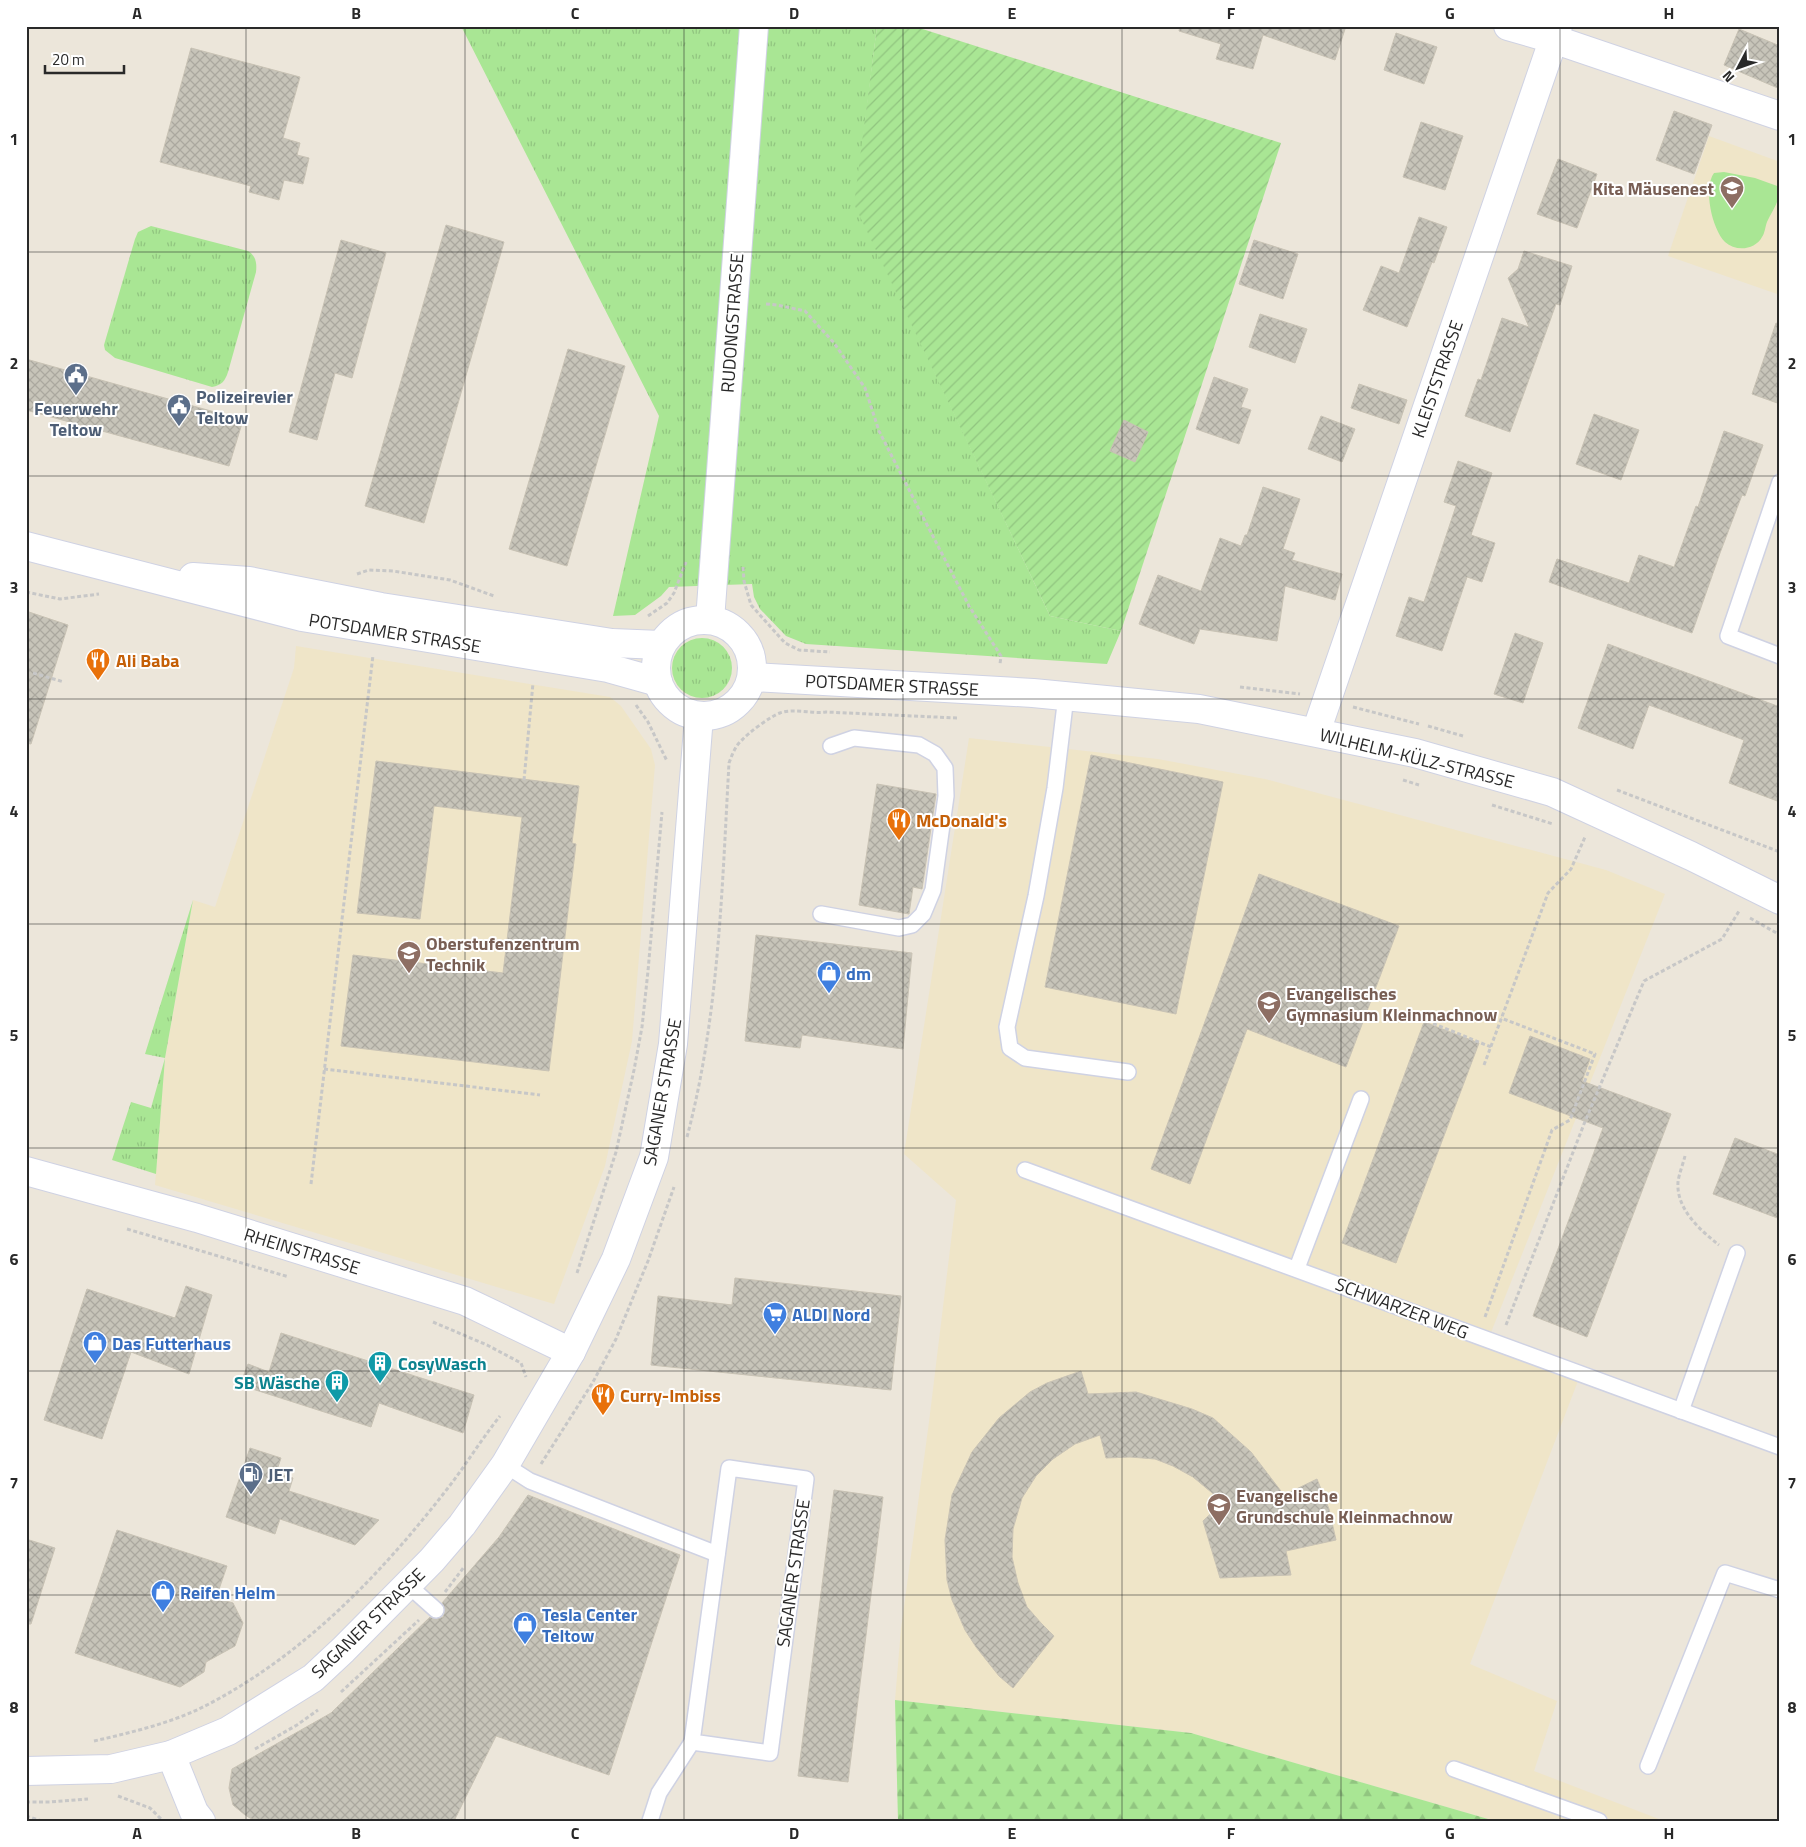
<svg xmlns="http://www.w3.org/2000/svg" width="1806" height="1847" font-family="'Titillium Web',sans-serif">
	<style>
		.education { fill: #efe5c8 }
		.grass { fill: url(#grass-tufts) }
		.forest { fill: url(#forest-firs) }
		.park { fill: #a9e694 }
		.garden { fill: url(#garden-furrows) }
		.building { fill: url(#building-cross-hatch); stroke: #c8c2b4 }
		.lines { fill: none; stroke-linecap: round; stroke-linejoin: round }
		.lane-casing { stroke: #cfd2e3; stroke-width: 18 }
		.street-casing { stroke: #cfd2e3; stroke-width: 30 }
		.secondary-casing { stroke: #cfd2e3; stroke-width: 30 }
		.path { stroke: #c7c7c7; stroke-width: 3; stroke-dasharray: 4 2.5; stroke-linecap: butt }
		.lane { stroke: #fff; stroke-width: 15 }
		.street { stroke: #fff; stroke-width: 28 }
		.secondary { stroke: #fff; stroke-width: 28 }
		.grid { fill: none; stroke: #292929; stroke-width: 1; stroke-opacity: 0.55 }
		.labels { text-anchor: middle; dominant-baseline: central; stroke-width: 4; stroke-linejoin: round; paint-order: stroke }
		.education-label { font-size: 18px; font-weight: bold; fill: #785e54; stroke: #fff; text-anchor: start }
		.street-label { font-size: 18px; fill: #292929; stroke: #fff }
		.service-label { font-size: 18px; font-weight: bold; fill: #4e5e75; stroke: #fff; text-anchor: start }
		.food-label { font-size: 18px; font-weight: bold; fill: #c56008; stroke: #fff; text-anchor: start }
		.shop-label { font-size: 18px; font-weight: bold; fill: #366cbe; stroke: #fff; text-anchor: start }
		.culture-label { font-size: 18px; font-weight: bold; fill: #0d838f; stroke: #fff; text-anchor: start }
		.neatline { fill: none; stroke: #292929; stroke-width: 2 }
		.grid-label { font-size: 16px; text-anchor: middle; font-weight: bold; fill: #292929 }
	</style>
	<defs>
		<pattern id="grass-tufts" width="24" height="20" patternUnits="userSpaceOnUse" patternTransform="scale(1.25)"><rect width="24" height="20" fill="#a9e694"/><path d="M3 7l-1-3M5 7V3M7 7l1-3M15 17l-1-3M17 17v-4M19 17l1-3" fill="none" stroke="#91c580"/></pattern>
		<pattern id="forest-firs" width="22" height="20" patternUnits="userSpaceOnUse" patternTransform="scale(1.25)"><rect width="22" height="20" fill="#a9e694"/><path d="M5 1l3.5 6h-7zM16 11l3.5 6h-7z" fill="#91c580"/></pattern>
		<pattern id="garden-furrows" width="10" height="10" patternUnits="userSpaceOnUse" patternTransform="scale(1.25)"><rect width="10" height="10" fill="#a9e694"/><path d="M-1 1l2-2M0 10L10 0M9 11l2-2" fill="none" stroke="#91c580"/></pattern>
		<pattern id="building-cross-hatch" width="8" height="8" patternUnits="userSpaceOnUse" patternTransform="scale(1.25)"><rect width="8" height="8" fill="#c7c4b9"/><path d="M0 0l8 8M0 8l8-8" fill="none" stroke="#aba89f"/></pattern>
	</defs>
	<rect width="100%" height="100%" fill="#ece6da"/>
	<!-- education -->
	<g class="education">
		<polygon points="1709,136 1780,162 1780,295 1668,256"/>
		<polygon points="296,646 610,697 621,706 651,749 655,765 632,1041 605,1166 554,1304 155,1185 165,1058 193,900 215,907 294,668"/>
		<polygon points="969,738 1158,759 1265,779 1606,870 1665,894 1488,1340 1581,1373 1470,1664 1557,1701 1534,1771 1664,1821 1495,1821 1191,1733 895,1700 901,1629 929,1422 956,1200 904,1154"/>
	</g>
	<!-- grass -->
	<g class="grass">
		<polygon points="461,26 877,26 855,204 1050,616 1121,631 1107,664 806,644 786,636 760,609 754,597 752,584 669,587 661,596 635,615 613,616 659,416"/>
		<path d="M151,226L248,251C256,256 257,263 256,272L228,372C225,381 222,385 212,387L115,358L105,350L104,345L135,239L138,232Z"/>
		<circle cx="702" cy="668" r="30"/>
		<polygon points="193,900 165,1058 156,1174 112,1160 131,1102 151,1108 165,1058 145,1054"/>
	</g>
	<!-- forest -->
	<polygon class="forest" points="895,1700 1191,1733 1495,1821 898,1821"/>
	<!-- park -->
	<path class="park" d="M1724,172L1755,178L1780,187C1780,201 1773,209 1767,222C1765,227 1765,233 1762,237C1755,250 1736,252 1725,242C1712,229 1703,188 1714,173Z"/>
	<!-- garden -->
	<polygon class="garden" points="877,26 913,26 1281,143 1121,631 1050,616 854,204"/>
	<!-- building -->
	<g class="building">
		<polygon points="1180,26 1346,26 1335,60 1263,35 1253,69 1216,59 1221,44 1179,31"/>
		<polygon points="1739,29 1780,46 1780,89 1724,65"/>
		<polygon points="1396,33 1437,47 1424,84 1384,70"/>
		<polygon points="191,48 300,77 283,138 300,143 297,155 309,158 303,184 284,180 279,200 249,192 251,186 160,162"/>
		<polygon points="1674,111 1712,125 1694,174 1656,160"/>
		<polygon points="1421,122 1463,136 1445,190 1403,177"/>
		<polygon points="1558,159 1597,174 1577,228 1537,214"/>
		<polygon points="1419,217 1447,227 1434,263 1432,262 1407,327 1363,310 1381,266 1399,273"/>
		<polygon points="446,225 504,242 424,523 365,506"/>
		<polygon points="341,240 386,253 352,378 335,373 317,440 289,432"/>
		<polygon points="1254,240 1298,254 1283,299 1239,284"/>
		<polygon points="1524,251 1572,266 1560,305 1556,304 1510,432 1465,416 1478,379 1481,380 1502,318 1529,327 1508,278 1518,269"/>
		<polygon points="1260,314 1307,329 1295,363 1249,347"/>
		<polygon points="1776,323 1780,324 1780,404 1752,394"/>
		<polygon points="568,349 625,366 567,566 509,549"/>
		<polygon points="26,359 243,420 229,466 26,410"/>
		<polygon points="1214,377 1248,389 1241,407 1251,410 1239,444 1196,429"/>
		<polygon points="1359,384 1407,400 1399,424 1351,408"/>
		<polygon points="1594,414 1639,430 1621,480 1576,464"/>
		<polygon points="1321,416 1355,429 1342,462 1308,449"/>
		<polygon points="1124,420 1148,432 1135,462 1110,451"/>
		<polygon points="1724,431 1763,445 1745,496 1742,495 1720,553 1692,633 1549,582 1557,559 1629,583 1639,555 1674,567 1696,506 1698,507"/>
		<polygon points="1458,461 1492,473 1471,535 1495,543 1482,582 1467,577 1442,651 1396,636 1409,597 1424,602 1456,506 1444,502"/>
		<polygon points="1263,487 1300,499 1283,549 1295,553 1292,560 1342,574 1335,600 1285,586 1277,641 1200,629 1194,644 1139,624 1158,575 1201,591 1220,538 1241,546 1245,535 1247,535"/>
		<polygon points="26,611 68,625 31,744 26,743"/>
		<polygon points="1515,633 1543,643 1523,703 1494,694"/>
		<polygon points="1608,644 1780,707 1780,802 1729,783 1744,740 1649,705 1633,749 1578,728"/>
		<polygon points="1091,755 1223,782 1176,1014 1045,987"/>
		<polygon points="376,761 579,786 572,843 576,844 549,1071 341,1046 353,955 503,973 522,817 434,806 420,919 357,913"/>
		<polygon points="877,784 936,794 922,889 913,887 909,914 859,905"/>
		<polygon points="1259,874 1399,926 1346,1067 1247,1029 1190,1184 1151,1169"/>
		<polygon points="756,935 912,953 903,1049 802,1035 800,1048 745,1041"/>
		<polygon points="1424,1022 1479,1043 1396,1263 1342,1243"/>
		<polygon points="1530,1036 1590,1059 1582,1081 1671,1114 1587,1337 1533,1316 1603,1128 1509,1093"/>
		<polygon points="1735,1138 1780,1155 1780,1219 1713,1194"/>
		<polygon points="735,1278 901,1296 891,1390 651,1365 658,1296 732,1305"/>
		<polygon points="186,1286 212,1295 189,1374 131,1352 102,1439 44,1420 87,1289 175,1318"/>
		<polygon points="281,1333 474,1395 463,1433 379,1403 371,1427 240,1385 248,1364 269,1372"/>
		<polygon points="1081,1371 1088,1394 1136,1392 1192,1409 1213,1418 1251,1452 1284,1495 1317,1479 1329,1509 1336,1540 1286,1551 1291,1575 1220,1578 1203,1521 1223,1502 1193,1477 1173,1466 1155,1459 1130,1457 1106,1458 1100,1435 1075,1444 1053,1459 1036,1476 1022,1498 1013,1529 1012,1557 1018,1583 1027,1607 1041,1623 1054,1636 1013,1688 999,1676 976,1647 965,1630 952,1600 947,1580 945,1540 952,1495 972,1452 999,1418 1030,1392 1047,1383"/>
		<polygon points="250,1448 281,1458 276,1473 293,1478 289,1491 379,1520 355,1545 280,1519 275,1534 226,1517"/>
		<polygon points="834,1490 883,1497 848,1782 798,1776"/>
		<polygon points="528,1495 680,1555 609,1775 496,1736 454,1821 255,1821 245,1815 233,1805 229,1788 232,1769 331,1713 430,1617 435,1619 443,1617 445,1611 442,1603 499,1537"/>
		<polygon points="117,1530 227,1566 216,1598 233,1603 243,1623 235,1646 206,1662 204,1672 180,1687 75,1653"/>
		<polygon points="26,1539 55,1548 31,1624 26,1624"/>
	</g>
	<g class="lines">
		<defs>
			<g id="lane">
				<polyline points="1780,482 1728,636 1780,656"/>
				<polyline points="1066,696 1055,788 1036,896 1007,1027 1010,1048 1025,1058 1128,1072"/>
				<polyline points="821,914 899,928 912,925 923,914 933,890 946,796 945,768 935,754 919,745 854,738 831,746"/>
				<path d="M1025,1170C1277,1261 1528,1355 1780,1447"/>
				<polyline points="1297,1268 1361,1099"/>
				<polyline points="1681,1411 1737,1253"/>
				<polyline points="505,1465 530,1481 717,1554"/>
				<polygon points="729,1468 806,1479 770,1753 692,1742"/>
				<polyline points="408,1585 436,1610"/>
				<polyline points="1648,1766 1725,1573 1780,1590"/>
				<polyline points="1454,1769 1599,1821"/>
				<polyline points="650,1821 659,1793 692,1742"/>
			</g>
			<g id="street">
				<polyline points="1508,26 1553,39 1780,116"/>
				<polyline points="1316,732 1558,26"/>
				<polyline points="26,1171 197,1218 465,1301 571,1352"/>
				<polyline points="171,1755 194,1812 201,1821"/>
			</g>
			<g id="secondary">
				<polyline points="26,546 302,617 608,668 658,682"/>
				<polyline points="193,577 249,581 381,607 612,643 661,645"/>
				<circle cx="704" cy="668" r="48"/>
				<polyline points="710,620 754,26"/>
				<polyline points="752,677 1033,693 1199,709 1415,753 1552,792 1691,856 1780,900"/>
				<polyline points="26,1771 111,1769 171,1755 228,1731 313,1678 343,1650 432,1560 462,1525 505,1465 571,1352 616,1259 654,1157 673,1044 699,716"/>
			</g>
		</defs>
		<!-- lane casing -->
		<use href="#lane" class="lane-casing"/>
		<!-- street casing -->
		<use href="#street" class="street-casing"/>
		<!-- secondary casing -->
		<use href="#secondary" class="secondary-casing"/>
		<!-- path -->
		<g class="path">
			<polyline points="766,304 777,305 805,311 834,343 865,388 879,431 923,517 969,606 1001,656 1000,664"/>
			<polyline points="743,567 744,581 751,605 785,643 799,650 830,652"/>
			<polyline points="357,574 369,570 393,571 450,580 494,596"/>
			<polyline points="26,592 60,599 99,594"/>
			<polyline points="648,616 667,603 674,593 686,562"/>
			<polyline points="33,673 64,682"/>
			<polyline points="1240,687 1300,694"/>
			<polyline points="636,705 648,722 667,761"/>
			<polyline points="1353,707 1419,724"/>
			<polyline points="1428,726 1463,736"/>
			<polyline points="524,780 533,683"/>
			<polyline points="1403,780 1419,785"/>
			<polyline points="1617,790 1780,852"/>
			<polyline points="1492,805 1553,824"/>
			<polyline points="1750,918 1780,935"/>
			<polyline points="1415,1016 1491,1047"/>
			<polyline points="1484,1065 1548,893 1571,869 1585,837"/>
			<polyline points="324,1069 540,1095"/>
			<path d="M687,1137C719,1016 722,888 729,763C732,755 735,746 742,740C748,733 771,716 780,713C794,708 811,714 826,712L957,718"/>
			<path d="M1685,1156C1683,1164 1679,1174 1678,1182C1676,1209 1700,1230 1719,1245"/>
			<polyline points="311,1184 373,655"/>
			<polyline points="127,1229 289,1277"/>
			<polyline points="577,1273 616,1152 634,1070 642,1027 648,971 662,812"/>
			<polyline points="1485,1317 1552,1130 1570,1120 1595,1054 1501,1018"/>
			<polyline points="433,1322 487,1345 521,1363 526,1377"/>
			<polyline points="1506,1325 1584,1124 1644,981 1722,939 1739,911"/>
			<polyline points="541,1464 593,1382 616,1339 648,1261 674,1187"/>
			<polyline points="445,1592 464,1567"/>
			<polyline points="341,1692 419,1620"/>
			<path d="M94,1741C129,1733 167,1724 199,1709C298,1660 377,1579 444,1493C464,1468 480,1441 500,1416"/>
			<polyline points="255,1749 297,1725 318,1710"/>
			<polyline points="118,1796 150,1808 163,1821"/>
			<polyline points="26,1802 50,1802 88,1799"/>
			<polyline points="26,1816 42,1821"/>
		</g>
		<!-- lane -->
		<use href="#lane" class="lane"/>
		<!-- street -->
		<use href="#street" class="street"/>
		<!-- secondary -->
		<use href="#secondary" class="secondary"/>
	</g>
	<!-- grid -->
	<path class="grid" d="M246,26V1821M465,26V1821M684,26V1821M903,26V1821M1122,26V1821M1341,26V1821M1560,26V1821M26,252H1780M26,476H1780M26,699H1780M26,924H1780M26,1148H1780M26,1371H1780M26,1595H1780"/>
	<!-- icons -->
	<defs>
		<symbol id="school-pin" viewBox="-11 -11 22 30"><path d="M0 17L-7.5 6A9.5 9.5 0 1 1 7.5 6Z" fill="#8d6e63" stroke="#fff"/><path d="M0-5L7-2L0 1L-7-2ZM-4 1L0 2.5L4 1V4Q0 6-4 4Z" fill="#fff"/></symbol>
		<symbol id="civic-pin" viewBox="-11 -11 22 30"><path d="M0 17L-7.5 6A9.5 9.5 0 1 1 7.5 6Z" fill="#5c6f8a" stroke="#fff"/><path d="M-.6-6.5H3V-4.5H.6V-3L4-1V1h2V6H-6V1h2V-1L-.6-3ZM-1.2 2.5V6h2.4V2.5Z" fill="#fff"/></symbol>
		<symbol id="restaurant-pin" viewBox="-11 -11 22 30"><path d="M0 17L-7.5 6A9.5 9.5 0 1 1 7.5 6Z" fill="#e8710a" stroke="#fff"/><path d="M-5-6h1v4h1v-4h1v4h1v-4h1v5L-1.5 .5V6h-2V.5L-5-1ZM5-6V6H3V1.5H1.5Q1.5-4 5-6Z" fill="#fff"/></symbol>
		<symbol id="shop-pin" viewBox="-11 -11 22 30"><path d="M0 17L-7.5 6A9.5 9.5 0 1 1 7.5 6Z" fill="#3f7fe0" stroke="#fff"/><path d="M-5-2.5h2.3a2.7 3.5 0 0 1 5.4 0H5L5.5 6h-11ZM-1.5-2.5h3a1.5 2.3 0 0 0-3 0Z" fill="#fff"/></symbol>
		<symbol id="supermarket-pin" viewBox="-11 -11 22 30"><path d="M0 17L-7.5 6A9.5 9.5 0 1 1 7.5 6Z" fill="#3f7fe0" stroke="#fff"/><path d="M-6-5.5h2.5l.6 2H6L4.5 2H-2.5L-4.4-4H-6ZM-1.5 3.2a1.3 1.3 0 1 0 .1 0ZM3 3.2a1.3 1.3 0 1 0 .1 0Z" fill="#fff"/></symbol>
		<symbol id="building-pin" viewBox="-11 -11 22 30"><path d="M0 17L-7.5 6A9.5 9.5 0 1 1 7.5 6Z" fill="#0f9aa8" stroke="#fff"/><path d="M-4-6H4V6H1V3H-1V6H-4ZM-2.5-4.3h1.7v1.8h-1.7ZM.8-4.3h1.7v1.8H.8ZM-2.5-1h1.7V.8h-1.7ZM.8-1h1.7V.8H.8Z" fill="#fff"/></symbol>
		<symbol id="fuel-pin" viewBox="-11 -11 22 30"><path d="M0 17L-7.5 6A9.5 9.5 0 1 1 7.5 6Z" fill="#5c6f8a" stroke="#fff"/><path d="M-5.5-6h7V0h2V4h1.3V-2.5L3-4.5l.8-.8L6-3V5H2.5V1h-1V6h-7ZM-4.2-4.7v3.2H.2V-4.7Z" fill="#fff"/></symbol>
	</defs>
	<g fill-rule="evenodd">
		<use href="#school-pin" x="1718" y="174" width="28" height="38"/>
		<use href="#civic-pin" x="62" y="361" width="28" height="38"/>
		<use href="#civic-pin" x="165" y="392" width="28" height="38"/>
		<use href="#restaurant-pin" x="84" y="646" width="28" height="38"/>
		<use href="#restaurant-pin" x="885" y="806" width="28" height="38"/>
		<use href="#school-pin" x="395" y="939" width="28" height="38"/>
		<use href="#shop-pin" x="815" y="959" width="28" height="38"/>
		<use href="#school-pin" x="1255" y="989" width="28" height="38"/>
		<use href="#supermarket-pin" x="761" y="1300" width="28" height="38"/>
		<use href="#shop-pin" x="81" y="1329" width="28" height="38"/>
		<use href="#building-pin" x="366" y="1349" width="28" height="38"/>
		<use href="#building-pin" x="323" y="1368" width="28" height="38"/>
		<use href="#restaurant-pin" x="589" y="1381" width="28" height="38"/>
		<use href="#fuel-pin" x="237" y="1460" width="28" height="38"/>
		<use href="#school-pin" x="1205" y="1491" width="28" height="38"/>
		<use href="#shop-pin" x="149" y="1578" width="28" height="38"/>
		<use href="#shop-pin" x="511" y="1610" width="28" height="38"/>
	</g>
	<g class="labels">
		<!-- education labels -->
		<g class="education-label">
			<text x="1714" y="188" text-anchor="end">Kita Mäusenest</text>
			<text x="426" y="943">Oberstufenzentrum<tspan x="426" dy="21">Technik</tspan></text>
			<text x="1286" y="993">Evangelisches<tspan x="1286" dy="21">Gymnasium Kleinmachnow</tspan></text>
			<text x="1236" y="1495">Evangelische<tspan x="1236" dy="21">Grundschule Kleinmachnow</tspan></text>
		</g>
		<!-- street labels -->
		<g class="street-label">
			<text transform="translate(732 323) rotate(-86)">RUDONGSTRASSE</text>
			<text transform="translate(1437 379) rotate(-71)">KLEISTSTRASSE</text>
			<text transform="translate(395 633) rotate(9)">POTSDAMER STRASSE</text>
			<text transform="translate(892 685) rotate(3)">POTSDAMER STRASSE</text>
			<text transform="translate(1417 758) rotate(14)">WILHELM-KÜLZ-STRASSE</text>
			<text transform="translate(662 1092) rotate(-80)">SAGANER STRASSE</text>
			<text transform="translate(302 1251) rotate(17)">RHEINSTRASSE</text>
			<text transform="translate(1402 1308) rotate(21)">SCHWARZER WEG</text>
			<text transform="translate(793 1573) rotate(-82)">SAGANER STRASSE</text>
			<text transform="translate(368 1623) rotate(-44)">SAGANER STRASSE</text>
		</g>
		<!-- service labels -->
		<g class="service-label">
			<text x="196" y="396">Polizeirevier<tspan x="196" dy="21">Teltow</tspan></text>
			<text x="76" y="408" text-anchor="middle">Feuerwehr<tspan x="76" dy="21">Teltow</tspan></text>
			<text x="268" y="1474">JET</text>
		</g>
		<!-- food labels -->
		<g class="food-label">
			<text x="116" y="660">Ali Baba</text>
			<text x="916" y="820">McDonald's</text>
			<text x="620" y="1395">Curry-Imbiss</text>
		</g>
		<!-- shop labels -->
		<g class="shop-label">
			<text x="846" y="973">dm</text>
			<text x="792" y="1314">ALDI Nord</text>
			<text x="112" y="1343">Das Futterhaus</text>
			<text x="180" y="1592">Reifen Helm</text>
			<text x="542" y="1614">Tesla Center<tspan x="542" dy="21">Teltow</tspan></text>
		</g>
		<!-- culture labels -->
		<g class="culture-label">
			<text x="398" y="1363">CosyWasch</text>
			<text x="320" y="1382" text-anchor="end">SB Wäsche</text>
		</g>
	</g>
	<!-- border -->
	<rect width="1806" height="1847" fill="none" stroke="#ffffff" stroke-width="55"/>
	<!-- north arrow -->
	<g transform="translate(1738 68) rotate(229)" stroke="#ffffff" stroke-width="4" paint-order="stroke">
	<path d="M0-4L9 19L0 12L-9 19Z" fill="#292929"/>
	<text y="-8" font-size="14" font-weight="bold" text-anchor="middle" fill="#292929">N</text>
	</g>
	<!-- scale -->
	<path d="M45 65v8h79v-8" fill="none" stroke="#292929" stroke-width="2.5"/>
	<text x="52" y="65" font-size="15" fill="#292929" stroke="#ffffff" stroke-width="4" paint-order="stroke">20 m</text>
	<rect x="28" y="28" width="1750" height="1792" class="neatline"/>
	<g class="grid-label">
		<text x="137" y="19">A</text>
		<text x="356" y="19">B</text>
		<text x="575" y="19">C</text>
		<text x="794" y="19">D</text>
		<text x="1012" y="19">E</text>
		<text x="1231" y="19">F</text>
		<text x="1450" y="19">G</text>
		<text x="1669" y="19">H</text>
		<text x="14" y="145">1</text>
		<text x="1792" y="145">1</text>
		<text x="14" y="369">2</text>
		<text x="1792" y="369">2</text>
		<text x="14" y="593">3</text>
		<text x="1792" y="593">3</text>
		<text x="14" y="817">4</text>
		<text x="1792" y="817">4</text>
		<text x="14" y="1041">5</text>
		<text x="1792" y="1041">5</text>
		<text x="14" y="1265">6</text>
		<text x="1792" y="1265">6</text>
		<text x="14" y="1489">7</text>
		<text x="1792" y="1489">7</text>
		<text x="14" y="1713">8</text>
		<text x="1792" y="1713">8</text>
		<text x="137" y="1839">A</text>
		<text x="356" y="1839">B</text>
		<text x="575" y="1839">C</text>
		<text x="794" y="1839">D</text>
		<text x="1012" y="1839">E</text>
		<text x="1231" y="1839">F</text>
		<text x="1450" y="1839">G</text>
		<text x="1669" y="1839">H</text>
	</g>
</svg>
